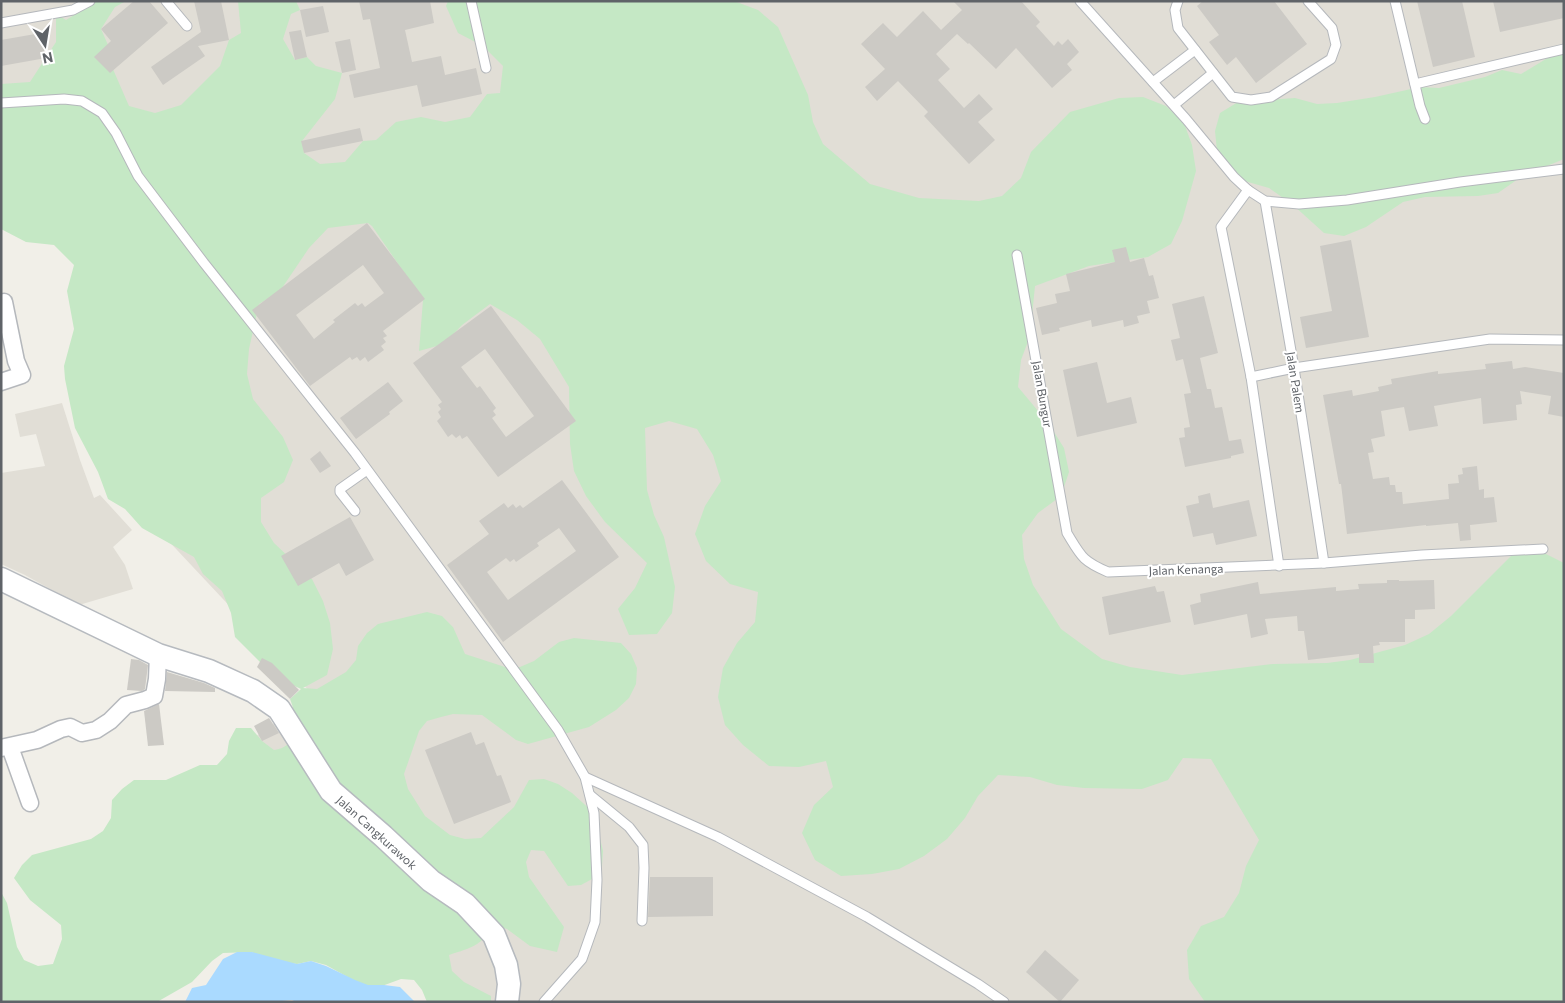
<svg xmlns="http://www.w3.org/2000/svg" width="1565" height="1003" font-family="Commissioner,sans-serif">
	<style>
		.education { fill: #e1ded6 }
		.green { fill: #c5e8c5 }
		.water { fill: #aadaff }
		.building { fill: #cccac5; fill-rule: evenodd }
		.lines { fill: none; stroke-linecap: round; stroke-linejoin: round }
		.lane-casing { stroke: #b5b8bc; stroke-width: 11 }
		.street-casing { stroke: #b5b8bc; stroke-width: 19 }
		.secondary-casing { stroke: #b6babf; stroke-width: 25 }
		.lane { stroke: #fff; stroke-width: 9 }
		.street { stroke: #fff; stroke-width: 16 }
		.secondary { stroke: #fff; stroke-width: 22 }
		.labels { text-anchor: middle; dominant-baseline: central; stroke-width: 4; stroke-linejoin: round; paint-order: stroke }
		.street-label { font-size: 12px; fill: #5f6368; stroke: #fff }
	</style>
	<rect width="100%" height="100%" fill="#f1efe8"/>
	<!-- education -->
	<g class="education">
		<polygon points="1,1 1564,1 1564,1002 473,1002 243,745 314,696 102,470 79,215 1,224"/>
		<polygon points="62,403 80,460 94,498 100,495 132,530 113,547 125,565 133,589 79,605 25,575 1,564 1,473 45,466 36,434 20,437 15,414"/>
	</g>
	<!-- green -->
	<g class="green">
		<path d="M93,1H126L115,7L101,29L108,45L109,60L129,106L155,113L181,105L220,66L229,40L241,33L238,1H296L300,10L291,14L283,39L295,60L307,57L316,66L342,73L335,99L302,141L304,153L320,164L345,162L363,141L376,140L396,122L421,117L445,122L470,117L487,94L500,93L503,66L483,46L458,33L446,6L448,1H734L758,10L778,27L808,95L813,122L823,144L870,184L919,198L979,201L1002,196L1021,178L1031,152L1070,112L1119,98L1143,97L1166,106L1184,123L1192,145L1196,171L1182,221L1171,244L1148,257L1089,266L1035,286L1030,336L1021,360L1018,387L1049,424L1064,448L1069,472L1061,496L1038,513L1022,535L1024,559L1033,585L1061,629L1102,659L1130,667L1182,675L1273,664L1327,663L1350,660L1405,645L1429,634L1451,616L1513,554L1536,549L1564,563V1002H1205L1189,979L1187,950L1201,926L1224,917L1239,893L1246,866L1259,840L1211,759L1183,758L1168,780L1142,789L1084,788L1057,785L1030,777L998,775L978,796L965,818L947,839L924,856L899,869L872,874L841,876L815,860L802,833L814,805L833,787L826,761L799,767L769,766L743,745L725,725L718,697L723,668L737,643L755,622L758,592L730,584L706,561L695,534L705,506L721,481L713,455L697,429L669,421L645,428L647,490L654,515L664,537L675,587L672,613L657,634L629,635L618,609L635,588L647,563L605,522L586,496L574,471L570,444L569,387L540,339L517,320L490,304L462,325L444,344L419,351L423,300L372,226L368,223L328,228L309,248L280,291L259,304L249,349L247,374L253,399L283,437L293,460L284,482L261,498V522L274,543L312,579L323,601L330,623L333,649L327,675L303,688L317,689L346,672L356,660L358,646L367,633L378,624L427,612L442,616L453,627L465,654L505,667H520L534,661L559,642L574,638L621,643L631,654L637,668L636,684L629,698L616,710L589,727L528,744L516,740L482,715L453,714L441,717L427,721L419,731L404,774L408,789L425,816L450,835L465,839L481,838L514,807L529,780L544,779L558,784L572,793L594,813L603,851L602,866L594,878L581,885L568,886L544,851L531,850L526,862L529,877L564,927L557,952L530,946L507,929L495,925C479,947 473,947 449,955L452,971L464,982L491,996V1002H427L422,990L414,980L401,979L371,990L326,965L311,961L297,964L260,959L252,952L223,953L212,961L192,982L157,1002H1V892L7,903L17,947L24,960L38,966L53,964L62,939L61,925L30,900L14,878L22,865L32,855L91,839L103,831L111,818L112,800L122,789L134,780H166L200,765H217L227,754L229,741L236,728H251L262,741L274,750C301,746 298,719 290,699L301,689L275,677L235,637L231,613L222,591L203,574L194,557L142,528L125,509L108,499L98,472L75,428L65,379L64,366L74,329L67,291L74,265L54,245L26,242L1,229V84L30,82L56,42V14L66,20L87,7Z"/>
		<polygon points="1564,48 1564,159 1542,168 1518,179 1498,193 1478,196 1425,197 1403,202 1366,227 1344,236 1324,233 1292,204 1269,188 1248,182 1228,173 1217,151 1215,131 1220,113 1238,102 1295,98 1317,104 1337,103 1375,97 1420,87 1439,88 1485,77 1502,70 1521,74"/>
	</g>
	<!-- water -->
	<polygon class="water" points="237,952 252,952 297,964 311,961 326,966 355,980 368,985 384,985 400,987 415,1002 296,1002 292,1000 273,1002 185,1002 192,988 206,985 223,959"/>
	<!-- building -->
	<g class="building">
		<polygon points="134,1 149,1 168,23 110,73 94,57 111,41 101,29"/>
		<polygon points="194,1 221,1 229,40 198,46 205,56 163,85 151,67 201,32"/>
		<polygon points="359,1 430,1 434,23 405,30 412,62 441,56 445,75 476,68 482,94 422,107 417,85 354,98 349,75 380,68 370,19 363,20"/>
		<polygon points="953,1 1021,1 1040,22 1036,26 1054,46 1058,41 1062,45 1068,39 1079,52 1067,64 1072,70 1052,88 1016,48 996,69 969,43 968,44 957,34 936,54 950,69 938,80 964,108 979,94 993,109 978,122 995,140 969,164 924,116 928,112 898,81 877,101 865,87 885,69 861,44 883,23 897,37 923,11 941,30 962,10"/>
		<polygon points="1203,1 1274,1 1307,44 1256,83 1236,57 1227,65 1209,42 1219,35 1197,6"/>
		<polygon points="1417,1 1462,1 1475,57 1433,67"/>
		<polygon points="1493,1 1564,1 1564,18 1500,32"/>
		<polygon points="323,6 329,32 306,37 300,10"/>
		<polygon points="301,30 307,57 295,60 289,32"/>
		<polygon points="41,33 46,58 1,66 1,40"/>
		<polygon points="350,39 356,70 342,73 335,42"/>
		<polygon points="360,128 363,141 304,153 301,141"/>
		<path d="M367,223L425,299L383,331L387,336L383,338L386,342L381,346L384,350L368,362L365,357L360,361L357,357L352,360L350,357L310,386L252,310ZM363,265L384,293L365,307L362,303L358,306L355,303L333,320L335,322L314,339L296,315Z"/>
		<polygon points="1351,240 1369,337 1306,348 1300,317 1332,311 1320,246"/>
		<polygon points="1126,247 1130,262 1144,258 1149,276 1153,275 1159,298 1147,301 1150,313 1137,316 1139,323 1124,327 1123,320 1092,327 1091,320 1059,328 1060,331 1042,335 1036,308 1057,303 1055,294 1070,291 1066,274 1115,262 1112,250"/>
		<polygon points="1204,296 1218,353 1200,358 1207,389 1211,389 1215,408 1222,407 1229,441 1241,439 1244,453 1231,456 1231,458 1185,467 1179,438 1185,437 1184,428 1190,427 1184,394 1191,393 1183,359 1176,361 1171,340 1180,338 1172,304"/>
		<path d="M491,306L576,421L498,477L467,436L462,439L460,435L456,438L452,434L448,437L437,421L441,417L438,412L441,409L438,405L442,402L413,363ZM485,349L534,416L506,437L492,418L496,415L493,411L496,408L480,386L477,388L461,367Z"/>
		<polygon points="1512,361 1513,369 1525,367 1564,373 1564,417 1548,414 1551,396 1520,391 1522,404 1516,405 1517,420 1483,424 1481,398 1434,406 1438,426 1409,431 1404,407 1381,411 1385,436 1371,439 1374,452 1368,453 1373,479 1389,477 1390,485 1395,485 1396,492 1402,492 1403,504 1449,499 1448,484 1459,483 1458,475 1463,474 1462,468 1477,466 1479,490 1484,489 1484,498 1494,497 1497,522 1470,525 1471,540 1460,541 1458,523 1426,526 1426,525 1347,534 1341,484 1339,484 1323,395 1352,390 1353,396 1379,391 1378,387 1392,384 1391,379 1438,371 1438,374 1486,369 1485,364"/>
		<polygon points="1097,362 1107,403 1131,397 1137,423 1077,437 1063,370"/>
		<polygon points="388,382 403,401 389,412 390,414 356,439 340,418"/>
		<polygon points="320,451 331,466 320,473 310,459"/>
		<path d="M562,480L619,557L503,642L447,565L489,534L479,521L504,503L508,508L513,504L516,508L520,505L523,508ZM559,528L576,551L508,600L487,572L506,558L510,562L514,559L516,562L539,546L537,543Z"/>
		<polygon points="1210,493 1213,508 1249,500 1257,536 1216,545 1213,533 1193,537 1186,506 1199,503 1198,496"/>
		<polygon points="350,517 374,560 346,576 339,563 298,586 281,556"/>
		<polygon points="1387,580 1399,580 1399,581 1434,580 1435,609 1415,610 1415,619 1405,619 1405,642 1379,642 1380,645 1373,646 1374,663 1359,663 1359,654 1308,660 1304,631 1298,631 1297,616 1265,619 1268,634 1251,638 1247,614 1194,625 1190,605 1201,602 1200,594 1258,582 1260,594 1336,587 1336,591 1359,589 1358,584 1387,583"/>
		<polygon points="1155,586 1157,592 1164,591 1171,622 1109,635 1102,597"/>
		<polygon points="262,658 272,663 299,690 290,699 257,667"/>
		<polygon points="131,659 139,660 148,665 145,689 142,691 127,690"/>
		<polygon points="167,672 204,683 215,688 215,692 165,691"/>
		<polygon points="159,704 164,745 148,746 144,711"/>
		<polygon points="269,718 279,733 262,741 254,726"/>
		<polygon points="471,732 476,745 484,742 497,776 501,775 511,802 454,824 425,750"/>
		<polygon points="650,877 713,877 713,916 648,917"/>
		<polygon points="1045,950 1079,980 1060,1002 1026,972"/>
	</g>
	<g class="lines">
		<defs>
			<g id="lane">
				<polyline points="166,1 187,26"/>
				<polyline points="471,1 486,68"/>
				<polyline points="1080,1 1186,119 1234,177 1248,190 1265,201 1299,204 1347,200 1460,182 1564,169"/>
				<polyline points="1178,1 1175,10 1178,28 1232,97 1251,100 1271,97 1331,59 1336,45 1332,28 1308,1"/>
				<polyline points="1395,1 1420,106 1425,119"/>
				<polyline points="1,23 73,10 90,1"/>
				<polyline points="1153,82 1195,50"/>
				<polyline points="1415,84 1564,49"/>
				<polyline points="1,103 64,99 82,101 102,113 116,133 138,176 204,263 355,453 558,730 585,777 594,813 597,880 595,922 582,959 544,1002"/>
				<polyline points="1174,105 1213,73"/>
				<polyline points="1248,190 1221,227 1251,377 1279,566"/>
				<polyline points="1265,201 1294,368 1324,563"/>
				<path d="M1017,255L1067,533C1081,556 1082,561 1108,572L1324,563L1422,555L1543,549"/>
				<polyline points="1251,377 1294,368 1490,339 1564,340"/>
				<polyline points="355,511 340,492 340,489 367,470"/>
				<polyline points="585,777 718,837 867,917 978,984 1004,1002"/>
				<polyline points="590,795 629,827 643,845 644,868 642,921"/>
			</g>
			<g id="street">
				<polyline points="1,382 22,375 16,361 4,302"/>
				<polyline points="10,747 30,803"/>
				<polyline points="1,748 37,740 61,729 70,727 82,733 96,730 110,721 126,705 145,700 154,696 157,679 158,655"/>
			</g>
			<polyline id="secondary" points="1,579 158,655 209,671 253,691 279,709 331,791 383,836 431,881 465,904 494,935 506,965 509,984 507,1002"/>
		</defs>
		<!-- lane casing -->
		<use href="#lane" class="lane-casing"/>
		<!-- street casing -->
		<use href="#street" class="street-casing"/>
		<!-- secondary casing -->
		<use href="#secondary" class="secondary-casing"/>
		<!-- lane -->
		<use href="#lane" class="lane"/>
		<!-- street -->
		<use href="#street" class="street"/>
		<!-- secondary -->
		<use href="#secondary" class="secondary"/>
	</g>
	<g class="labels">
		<!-- street labels -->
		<g class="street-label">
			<text transform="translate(1296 382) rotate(81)">Jalan Palem</text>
			<text transform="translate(1043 394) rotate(80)">Jalan Bungur</text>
			<text transform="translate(1186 569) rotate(-2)">Jalan Kenanga</text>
			<text transform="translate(377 832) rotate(42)">Jalan Cangkurawok</text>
		</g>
	</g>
	<!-- border -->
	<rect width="1565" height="1003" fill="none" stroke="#5f6368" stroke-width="5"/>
	<!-- north arrow -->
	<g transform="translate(45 45) rotate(168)" stroke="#ffffff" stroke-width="4" paint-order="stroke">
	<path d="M0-4L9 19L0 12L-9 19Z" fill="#5f6368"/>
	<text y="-8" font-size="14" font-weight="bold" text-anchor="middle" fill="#5f6368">N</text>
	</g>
</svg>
